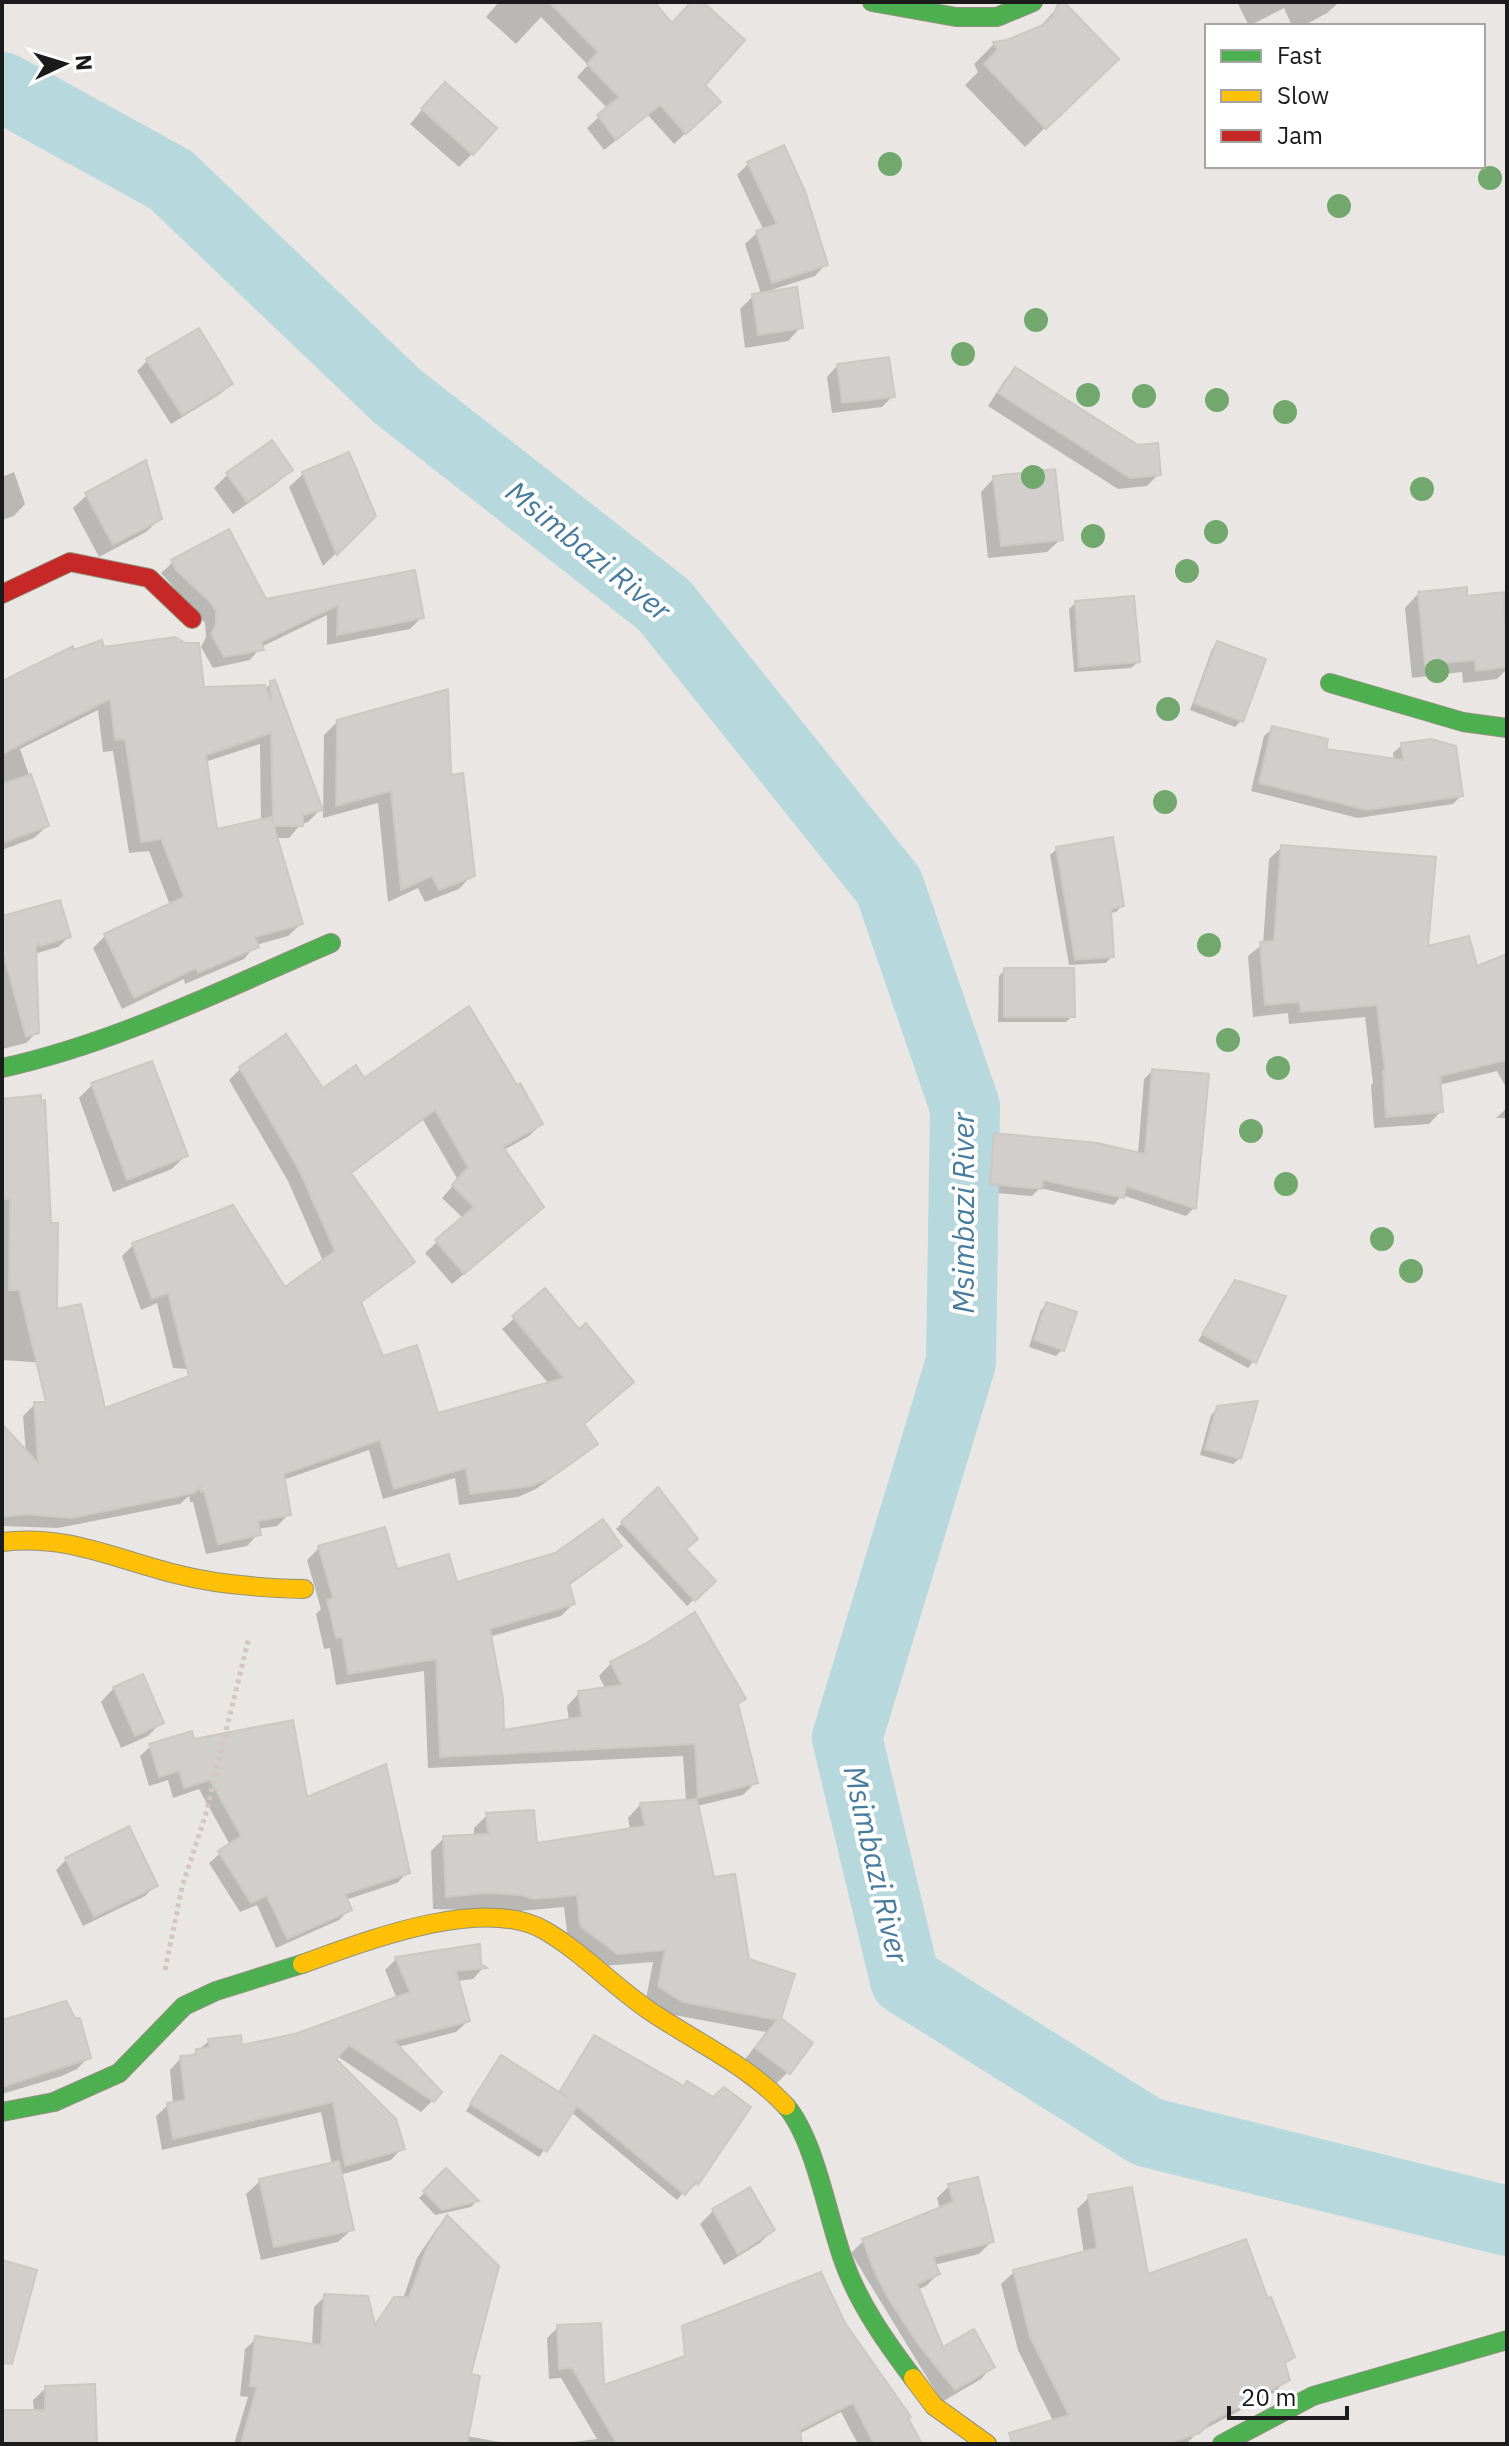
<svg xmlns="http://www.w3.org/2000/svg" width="1509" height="2446" font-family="'IBM Plex Sans',sans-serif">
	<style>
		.shadow { fill: #0003; fill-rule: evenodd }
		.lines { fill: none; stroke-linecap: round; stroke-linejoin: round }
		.river { stroke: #b7d8dc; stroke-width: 70 }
		.building { fill: #d2cecc; stroke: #ccc8c4; stroke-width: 2; fill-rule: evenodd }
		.fast-casing { stroke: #92917c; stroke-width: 20 }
		.slow-casing { stroke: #92917c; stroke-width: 20 }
		.jam-casing { stroke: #92917c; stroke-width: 20 }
		.path { stroke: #d5c5c4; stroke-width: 5; stroke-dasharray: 4 4; stroke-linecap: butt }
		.fast { stroke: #4caf50; stroke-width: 18 }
		.slow { stroke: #ffc107; stroke-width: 18 }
		.jam { stroke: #c62828; stroke-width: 18 }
		.tree { fill: #72a76e }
		.labels { text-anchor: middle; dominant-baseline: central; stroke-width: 8; stroke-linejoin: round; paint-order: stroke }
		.water-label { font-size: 30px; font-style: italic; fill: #487c9f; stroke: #fff }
	</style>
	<rect width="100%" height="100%" fill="#e9e6e3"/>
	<!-- shadow -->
	<g class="shadow">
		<polygon points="499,2 650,2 671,25 693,2 700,2 702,85 707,113 674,144 648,115 604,150 587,128 608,109 577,77 588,65 541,17 516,44 486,17"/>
		<polygon points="1237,2 1336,2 1337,4 1327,13 1303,26 1292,26 1284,8 1249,26"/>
		<polygon points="1059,6 1116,59 1025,147 965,85 978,72 974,64 994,44 1007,42 1037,30"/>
		<polygon points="432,98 472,154 459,167 410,124"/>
		<polygon points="748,164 826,264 815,276 768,291 801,327 788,341 745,348 740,309 753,296 761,294 745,244 757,233 764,231 737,175"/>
		<polygon points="147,361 231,384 220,394 171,424 137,371"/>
		<polygon points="837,366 893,396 882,407 832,413 827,377"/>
		<polygon points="1015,369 1137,447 1159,474 1147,486 1118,489 988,406 1004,381"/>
		<polygon points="291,470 277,483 233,514 214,488 228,474"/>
		<polygon points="14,472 25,504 14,516 2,520 2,477"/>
		<polygon points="303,474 374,516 323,566 289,487"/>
		<polygon points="994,478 1061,539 1047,552 988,558 981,492"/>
		<polygon points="87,495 160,519 146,532 99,557 73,508"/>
		<polygon points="173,562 265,601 413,572 422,617 410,629 327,645 327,615 261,647 250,660 213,668 201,647 206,637 205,623 161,573"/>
		<polygon points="1418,594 1465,598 1502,594 1507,636 1507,669 1497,679 1463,683 1462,672 1412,678 1405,608"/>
		<polygon points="1076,602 1138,662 1131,668 1074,672 1069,609"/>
		<polygon points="1218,643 1241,721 1235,727 1190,710 1212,649"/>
		<path d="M103,649L202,689L265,690L271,683L321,809L308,822L301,824L289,838H275L301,924L288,936L256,945L244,959L185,984L184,979L122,1009L93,948L105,936L170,905L149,851L129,853L113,751L103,752L98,710L20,749L47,826L34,838L2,850V686L72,652ZM260,744L261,821L216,831L205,762Z"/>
		<polygon points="338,721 449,777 472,875 459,889 425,902 418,888 388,902 378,803 323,818 324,735"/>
		<polygon points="1273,728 1324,750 1394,761 1393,753 1402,745 1461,796 1453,804 1358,818 1251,791 1264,736"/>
		<polygon points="1282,847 1425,949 1476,968 1507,956 1507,1089 1497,1071 1439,1085 1441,1111 1429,1124 1374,1128 1371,1085 1373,1083 1365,1017 1289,1024 1288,1013 1253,1017 1248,956 1263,944 1269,859"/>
		<polygon points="1057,849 1122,906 1116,912 1109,913 1112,956 1106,963 1069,965 1050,855"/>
		<polygon points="2,918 69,937 58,947 34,954 37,1032 26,1043 2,1049"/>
		<polygon points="1005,970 1073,1016 1066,1022 998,1022 999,976"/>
		<polygon points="240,1069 323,1091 364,1080 541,1124 529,1136 502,1151 530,1218 452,1284 425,1253 463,1218 442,1198 458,1180 423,1120 350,1174 413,1261 359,1304 382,1358 436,1415 549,1384 502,1329 545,1291 582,1425 595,1443 584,1455 536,1489 518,1497 459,1505 455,1478 383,1499 369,1450 283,1480 289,1514 277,1526 258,1529 258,1534 247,1546 206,1554 193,1502 190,1502 189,1496 180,1504 58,1528 2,1526 2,1427 26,1453 23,1416 35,1404 104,1411 202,1391 202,1370 173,1368 157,1303 141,1310 122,1256 133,1245 285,1289 323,1261 288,1181 229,1080"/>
		<polygon points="1152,1071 1194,1208 1186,1216 1122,1195 1114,1205 1040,1188 1032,1196 983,1192 987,1143 995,1135 1138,1154 1144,1079"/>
		<polygon points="92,1085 185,1156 172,1169 113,1192 79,1098"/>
		<polygon points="2,1106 55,1312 76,1365 2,1360"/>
		<polygon points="1507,1108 1507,1118 1496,1118 1506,1109"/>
		<polygon points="1236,1282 1254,1361 1248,1368 1198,1341"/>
		<polygon points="1047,1304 1075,1313 1062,1350 1056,1356 1029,1347 1041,1310"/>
		<polygon points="1218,1408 1240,1458 1233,1464 1200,1455 1211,1415"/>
		<polygon points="658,1490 684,1549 713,1581 687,1606 616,1529"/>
		<polygon points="619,1546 607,1558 568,1586 573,1604 561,1616 489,1637 502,1732 569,1721 567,1706 579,1693 606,1690 599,1676 611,1663 744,1699 736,1706 755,1783 743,1795 697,1806 713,1880 747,1961 779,2019 788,2072 775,2085 743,2062 766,2032 669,2014 646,1999 653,1962 603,1966 568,1940 564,1907 520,1911 433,1909 431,1851 444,1838 474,1837 474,1828 487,1815 535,1845 630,1830 628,1818 640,1805 686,1802 683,1756 428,1768 424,1671 336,1685 330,1648 324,1649 316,1614 321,1609 307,1560 319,1548 396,1571 456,1585"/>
		<polygon points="114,1688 162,1722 148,1736 121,1748 101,1702"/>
		<polygon points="192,1741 408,1872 397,1883 345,1900 349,1910 339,1920 276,1948 257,1905 240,1912 209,1863 230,1845 199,1789 173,1798 168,1780 149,1786 140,1756 151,1746"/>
		<polygon points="66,1860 156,1885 145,1896 83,1926 56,1870"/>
		<polygon points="396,1959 479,1966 483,1968 473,1979 457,1981 468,2021 456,2032 398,2047 433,2100 421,2112 337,2056 334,2059 402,2148 391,2160 340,2175 352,2229 338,2242 261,2260 246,2194 260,2181 332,2165 321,2112 162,2150 156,2116 168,2105 173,2104 170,2070 181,2058 190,2057 209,2041 241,2048 298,2035 397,1999 385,1970"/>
		<polygon points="2,2022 89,2057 77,2069 62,2076 2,2094"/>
		<polygon points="594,2037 683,2088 748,2107 696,2184 691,2189 689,2186 677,2200 571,2112 539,2157 466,2111 501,2058 558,2094"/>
		<polygon points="446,2171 477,2201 471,2207 435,2215 419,2198"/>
		<polygon points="949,2186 992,2241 979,2254 934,2265 938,2274 926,2286 917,2290 942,2350 993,2366 981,2379 942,2402 851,2253 863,2241 940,2210 937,2198"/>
		<polygon points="1089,2197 1147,2277 1267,2301 1293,2356 1284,2365 1287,2379 1275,2392 1197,2433 1186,2444 1042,2444 1053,2421 1018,2350 1001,2284 1014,2272 1084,2254 1077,2209"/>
		<polygon points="713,2211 773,2230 760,2243 724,2265 700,2224"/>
		<polygon points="447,2218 469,2376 467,2436 510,2444 234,2444 248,2397 240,2396 245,2349 256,2339 312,2346 314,2307 325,2296 373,2326 395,2299 403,2299 417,2258 437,2228"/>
		<polygon points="843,2324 906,2418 920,2444 858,2444 841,2412 799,2434 800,2444 697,2444"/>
		<polygon points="558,2327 602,2387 649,2444 558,2444 597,2439 561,2378 549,2379 547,2338"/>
		<polygon points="46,2388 95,2444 2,2444 2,2412 34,2412 33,2400"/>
	</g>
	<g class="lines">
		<!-- river -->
		<polyline class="river" points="2,87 171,180 397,396 664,605 889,886 965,1107 961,1362 847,1738 905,1980 1147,2132 1507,2221"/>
	</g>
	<!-- building -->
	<g class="building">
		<polygon points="549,2 654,2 672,23 691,2 703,2 745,40 705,85 721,102 686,134 660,105 616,140 597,115 619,97 587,64 598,52"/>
		<polygon points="1064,2 1119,59 1046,129 984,64 997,50 993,42 1007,40 1043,25 1053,16 1058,4"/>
		<polygon points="445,82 497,128 473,155 421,109"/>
		<polygon points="784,145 805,191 828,265 772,283 756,231 777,224 747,162"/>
		<polygon points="797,287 803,328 758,335 752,294"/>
		<polygon points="199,328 233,384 182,415 146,359"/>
		<polygon points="889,357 895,397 842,403 837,364"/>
		<polygon points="1015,367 1138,445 1158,443 1161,475 1130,478 998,393"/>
		<polygon points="272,440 293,470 247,502 226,473"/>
		<polygon points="349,452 376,516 337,555 302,472"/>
		<polygon points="146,460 162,519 113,545 85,493"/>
		<polygon points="1055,469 1063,540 1001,546 993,476"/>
		<polygon points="229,529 266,599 415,570 424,618 337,635 338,605 261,642 264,650 224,657 211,634 216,624 216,611 209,601 176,570 171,560"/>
		<polygon points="1467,587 1467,596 1504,592 1507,667 1476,671 1475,660 1425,665 1418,592"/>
		<polygon points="1134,596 1140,662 1079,667 1075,601"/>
		<path d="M175,637L185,643H199L204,687L265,685L271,702L270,681L275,680L323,810L303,815V826H274L303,924L255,937L259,947L198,973L196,968L134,998L104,934L184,897L161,839L141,842L125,739L115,740L110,699L2,754V681L73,646V650L102,640L104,647ZM271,733L273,823L271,817L217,829L206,755Z"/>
		<polygon points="1217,641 1266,659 1243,722 1194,703"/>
		<polygon points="448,689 451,775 463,773 475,876 439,890 432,876 401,890 391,791 336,806 337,720"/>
		<polygon points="1272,726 1328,739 1326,749 1403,760 1401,743 1431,739 1456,746 1463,796 1367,810 1259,783"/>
		<polygon points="31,774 49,826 2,843 2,784"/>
		<polygon points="1113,837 1124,906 1111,909 1114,957 1075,960 1056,847"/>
		<polygon points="1281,845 1436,857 1428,946 1469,936 1477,966 1507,954 1507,1060 1440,1076 1443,1112 1386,1117 1383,1071 1385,1071 1377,1005 1301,1012 1299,1002 1265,1005 1260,942 1274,941"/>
		<polygon points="60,900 71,937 40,946 38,943 36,947 39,1033 26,1037 2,949 2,916"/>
		<polygon points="1004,968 1074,968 1075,1017 1004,1017"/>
		<polygon points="469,1006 517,1085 520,1083 543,1124 503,1147 544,1207 464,1274 435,1240 474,1207 452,1185 468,1167 435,1110 351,1173 415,1262 361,1302 383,1356 417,1345 438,1413 564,1378 512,1316 545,1288 579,1329 586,1323 634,1382 584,1424 598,1444 550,1478 531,1486 470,1494 466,1468 394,1489 380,1440 284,1474 291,1515 258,1521 261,1535 218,1544 204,1491 201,1492 200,1487 194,1493 71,1518 26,1514 3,1517 2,1424 38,1463 34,1402 46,1402 19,1290 9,1290 10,1199 2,1199 2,1099 41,1095 41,1102 45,1100 51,1223 58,1223 57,1309 81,1304 105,1408 189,1376 168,1293 152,1299 132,1243 233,1205 285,1287 335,1251 299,1170 239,1067 286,1034 323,1088 356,1065 364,1078"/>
		<polygon points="152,1061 188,1156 127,1180 91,1083"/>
		<polygon points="1152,1069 1209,1074 1196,1209 1126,1186 1124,1198 1043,1180 1042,1189 990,1184 994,1133 1097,1143 1145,1154"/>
		<polygon points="1235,1280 1286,1296 1256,1363 1202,1334"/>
		<polygon points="1046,1302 1077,1312 1064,1351 1034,1340"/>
		<polygon points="1258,1401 1241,1459 1205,1449 1217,1406"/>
		<polygon points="658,1487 698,1539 686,1549 716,1581 695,1601 621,1522"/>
		<polygon points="603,1519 622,1546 569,1583 575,1604 490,1629 503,1699 504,1730 582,1717 578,1691 622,1685 610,1662 645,1644 695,1612 746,1699 738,1704 758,1783 698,1798 695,1744 440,1757 436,1659 348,1674 342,1637 336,1638 327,1600 333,1598 318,1546 385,1527 397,1569 449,1554 457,1582 555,1553"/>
		<polygon points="143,1674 164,1723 135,1736 113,1687"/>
		<polygon points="293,1720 307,1797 386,1764 410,1873 345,1894 352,1910 287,1939 267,1896 251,1903 218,1851 241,1836 210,1780 184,1788 179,1771 159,1777 149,1744 192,1731 194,1739"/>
		<polygon points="697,1799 714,1877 735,1874 749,1959 795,1974 781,2018 813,2043 790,2074 755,2048 777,2020 683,2002 668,1993 658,1986 665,1950 617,1954 580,1926 577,1895 534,1899 522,1895 485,1893 446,1897 443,1836 488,1834 486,1813 534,1810 537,1843 645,1826 640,1803"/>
		<polygon points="129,1826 158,1886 94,1917 65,1858"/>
		<polygon points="480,1944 481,1964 487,1968 456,1971 470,2021 394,2041 442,2092 434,2102 349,2045 336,2059 396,2119 405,2149 345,2166 333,2102 173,2139 167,2103 185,2100 180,2056 196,2055 196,2049 210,2047 208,2039 241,2035 242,2045 298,2033 410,1992 395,1957"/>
		<polygon points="66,2001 75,2018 80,2018 91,2058 2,2087 2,2020"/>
		<polygon points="594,2035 684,2086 687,2081 713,2097 724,2087 751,2107 698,2185 696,2181 685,2195 577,2106 547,2152 470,2104 501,2055 567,2097 560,2091"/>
		<polygon points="339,2161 354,2230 274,2247 259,2179"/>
		<polygon points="446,2168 479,2201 442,2210 423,2191"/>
		<polygon points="978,2177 994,2242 933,2257 940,2274 917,2284 943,2347 974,2329 995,2367 955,2390 917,2343 888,2298 875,2273 862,2239 953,2202 948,2184"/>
		<polygon points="750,2187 775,2230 738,2254 712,2209"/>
		<polygon points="1132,2187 1148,2274 1246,2239 1268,2299 1271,2297 1295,2357 1285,2363 1290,2380 1210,2422 1200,2433 1167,2444 1012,2444 1009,2433 1069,2415 1030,2337 1013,2270 1097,2248 1088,2195"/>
		<polygon points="447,2215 499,2266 471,2374 480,2376 467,2444 241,2444 257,2387 250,2386 255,2336 321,2345 324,2294 368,2296 375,2325 394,2297 409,2297 428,2245"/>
		<polygon points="2,2260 37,2270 12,2364 2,2363"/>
		<polygon points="821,2272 845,2323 911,2417 908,2418 922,2444 874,2444 853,2403 800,2430 802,2444 617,2444 572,2368 559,2369 557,2325 601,2323 604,2385 685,2356 682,2326"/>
		<polygon points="95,2384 97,2444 2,2444 2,2410 45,2410 45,2386"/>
	</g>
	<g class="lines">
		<defs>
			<g id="fast">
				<polyline points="872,2 956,17 997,17 1033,2"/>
				<polyline points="1330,683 1463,722 1507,728"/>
				<path d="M2,1068C116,1043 224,989 331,943"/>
				<path d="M786,2106C815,2139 828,2219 844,2262C859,2304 886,2342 913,2378"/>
				<polyline points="2,2112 54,2102 119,2073 184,2006 216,1991 302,1964"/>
				<polyline points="1222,2444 1313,2396 1507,2340"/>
			</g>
			<g id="slow">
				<path d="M2,1542C67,1534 115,1559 176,1574C218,1585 261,1588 304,1589"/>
				<path d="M302,1964C364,1942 481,1895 544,1930C584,1953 617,1990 656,2015C700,2044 750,2067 786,2106"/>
				<polyline points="913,2378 934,2406 987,2444"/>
			</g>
			<polyline id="jam" points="2,594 70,562 149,578 192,619"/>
		</defs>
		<!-- fast casing -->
		<use href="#fast" class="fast-casing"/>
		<!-- slow casing -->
		<use href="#slow" class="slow-casing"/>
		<!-- jam casing -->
		<use href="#jam" class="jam-casing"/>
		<!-- path -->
		<polyline class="path" points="165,1970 182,1887 205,1817 249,1637"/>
		<!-- fast -->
		<use href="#fast" class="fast"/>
		<!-- slow -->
		<use href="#slow" class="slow"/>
		<!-- jam -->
		<use href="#jam" class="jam"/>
	</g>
	<!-- trees -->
	<g class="tree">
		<circle cx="890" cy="164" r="12"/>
		<circle cx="1490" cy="178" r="12"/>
		<circle cx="1339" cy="206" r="12"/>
		<circle cx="1036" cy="320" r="12"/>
		<circle cx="963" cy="354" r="12"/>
		<circle cx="1088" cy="395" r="12"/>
		<circle cx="1144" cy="396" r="12"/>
		<circle cx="1217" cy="400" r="12"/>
		<circle cx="1285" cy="412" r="12"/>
		<circle cx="1033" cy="477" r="12"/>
		<circle cx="1422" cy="489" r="12"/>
		<circle cx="1216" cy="532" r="12"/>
		<circle cx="1093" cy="536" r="12"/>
		<circle cx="1187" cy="571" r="12"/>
		<circle cx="1437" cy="671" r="12"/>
		<circle cx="1168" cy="709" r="12"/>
		<circle cx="1165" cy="802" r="12"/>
		<circle cx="1209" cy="945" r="12"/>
		<circle cx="1228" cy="1040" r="12"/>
		<circle cx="1278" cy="1068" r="12"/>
		<circle cx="1251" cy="1131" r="12"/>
		<circle cx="1286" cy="1184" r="12"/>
		<circle cx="1382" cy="1239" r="12"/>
		<circle cx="1411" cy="1271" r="12"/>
	</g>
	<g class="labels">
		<!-- water labels -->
		<g class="water-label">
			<text transform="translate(589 550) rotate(39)">Msimbazi River</text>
			<text transform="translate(962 1213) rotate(-90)">Msimbazi River</text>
			<text transform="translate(877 1864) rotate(77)">Msimbazi River</text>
		</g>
	</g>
	<!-- border -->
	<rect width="1509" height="2446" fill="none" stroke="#1b1b1b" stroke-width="8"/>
	<!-- legend -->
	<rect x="1205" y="24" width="280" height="144" fill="#ffffff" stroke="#a4a4a4" stroke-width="2"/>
	<rect x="1221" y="50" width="40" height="12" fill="#4caf50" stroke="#a4a4a4" stroke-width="2"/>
	<text x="1277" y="64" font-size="24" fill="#1b1b1b">Fast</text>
	<rect x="1221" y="90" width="40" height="12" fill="#ffc107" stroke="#a4a4a4" stroke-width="2"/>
	<text x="1277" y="104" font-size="24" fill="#1b1b1b">Slow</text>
	<rect x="1221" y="130" width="40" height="12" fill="#c62828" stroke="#a4a4a4" stroke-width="2"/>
	<text x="1277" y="144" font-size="24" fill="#1b1b1b">Jam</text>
	<!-- north arrow -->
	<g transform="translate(64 64) rotate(86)" stroke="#ffffff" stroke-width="6" paint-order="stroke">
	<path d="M0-6L14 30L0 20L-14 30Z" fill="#1b1b1b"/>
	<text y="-12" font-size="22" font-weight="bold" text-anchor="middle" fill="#1b1b1b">N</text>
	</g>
	<!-- scale -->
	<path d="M1229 2406v12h118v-12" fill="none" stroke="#1b1b1b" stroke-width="4"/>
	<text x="1241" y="2406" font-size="24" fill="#1b1b1b" stroke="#ffffff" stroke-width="6" paint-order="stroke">20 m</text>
</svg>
